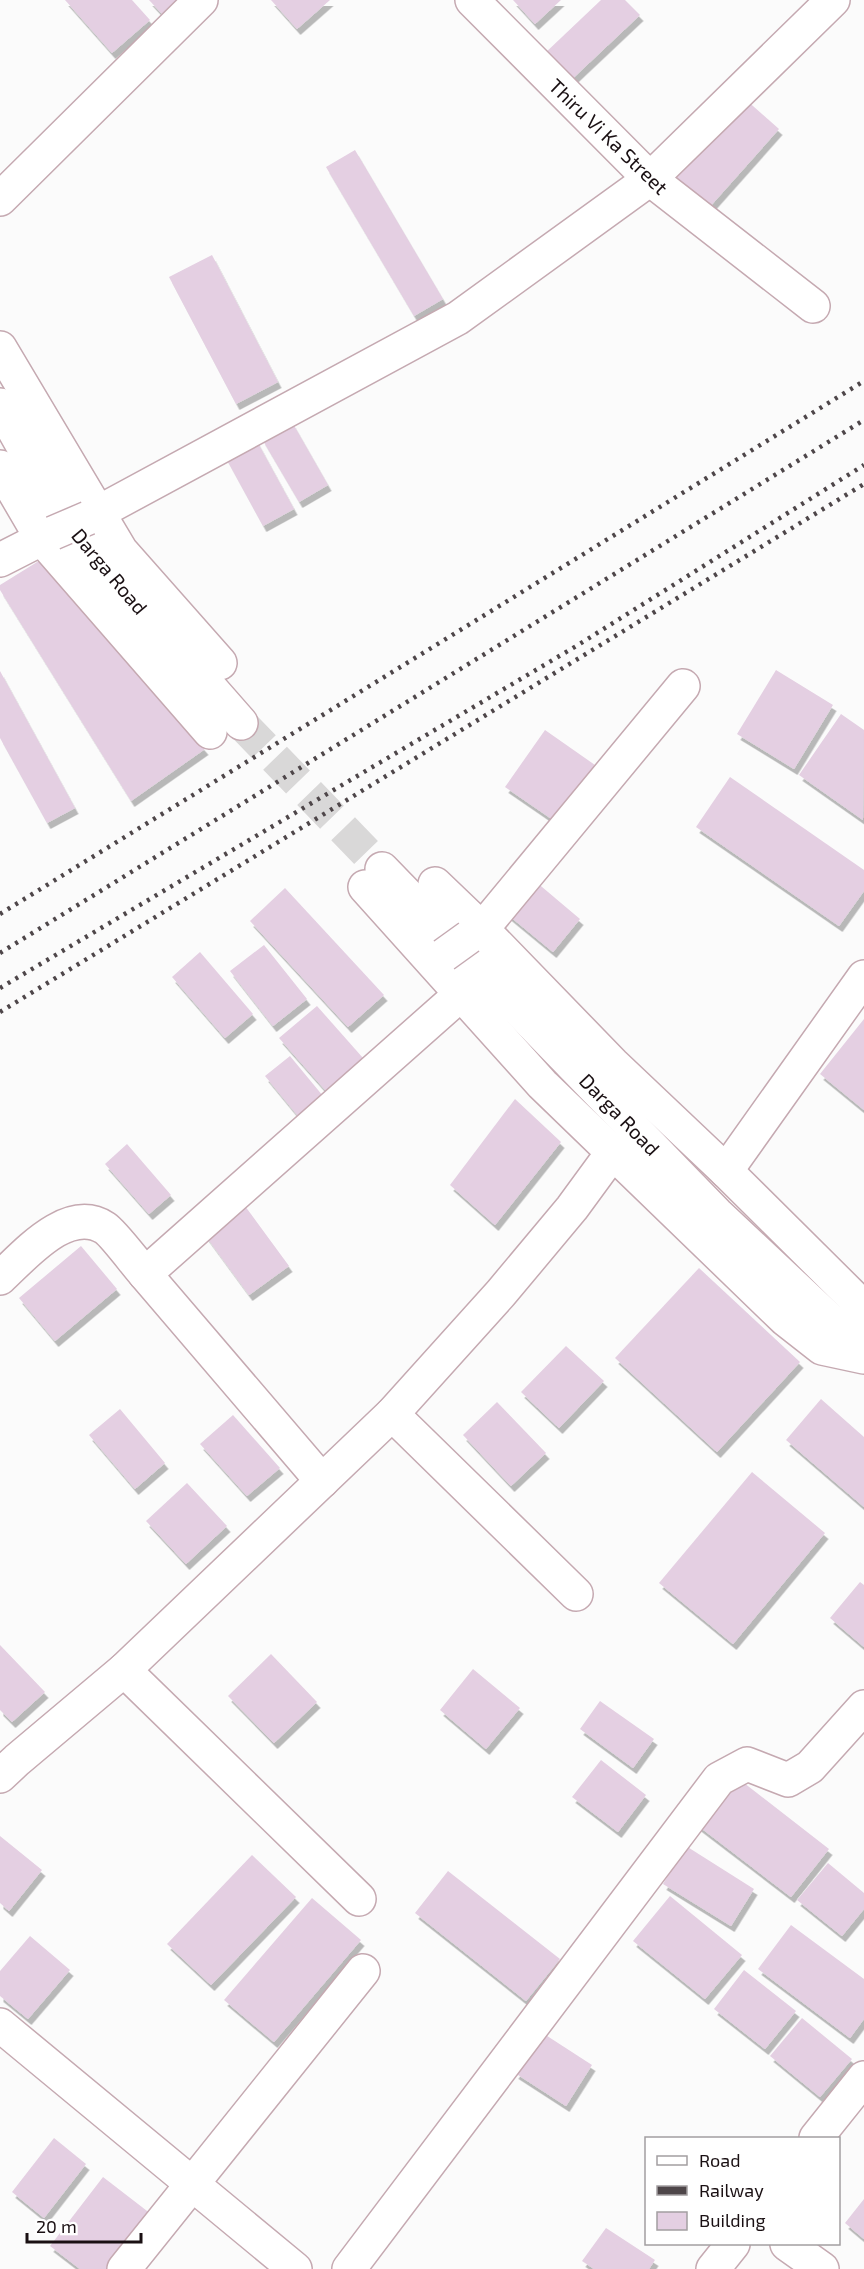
<svg xmlns="http://www.w3.org/2000/svg" width="864" height="2269" font-family="'Exo 2',sans-serif">
	<style>
		.building { fill: #e4cfe2; filter: url(#shadow) }
		.lines { fill: none; stroke-linecap: round; stroke-linejoin: round }
		.minor-tunnel { stroke: #d9d8d8; stroke-width: 33; stroke-dasharray: 33 16; stroke-linecap: butt }
		.minor-casing { stroke: #c5a9b1; stroke-width: 36 }
		.minor { stroke: #fff; stroke-width: 33 }
		.rail { stroke: #4e4649; stroke-width: 4.5; stroke-dasharray: 3 6; stroke-linecap: butt }
		.minor-bridge-casing { stroke: #c5a9b1; stroke-width: 36; stroke-linecap: butt }
		.minor-bridge { stroke: #fff; stroke-width: 33 }
		.labels { text-anchor: middle; dominant-baseline: central; stroke-width: 6; stroke-linejoin: round; paint-order: stroke }
		.street-label { font-size: 20px; fill: #1a1013; stroke: #fff }
	</style>
	<defs>
		<filter id="shadow"><feDropShadow dx="3.5" dy="6" stdDeviation="0" flood-color="#0004"/></filter>
	</defs>
	<rect width="100%" height="100%" fill="#fbfbfb"/>
	<!-- building -->
	<g class="building">
		<polygon points="65,0 132,0 150,20 112,53"/>
		<polygon points="149,0 178,0 162,14"/>
		<polygon points="271,0 330,0 297,29"/>
		<polygon points="513,0 561,0 535,24"/>
		<polygon points="601,0 625,0 640,15 569,82 543,55"/>
		<polygon points="735,90 779,129 707,210 663,171"/>
		<polygon points="355,150 443,299 414,316 326,167"/>
		<polygon points="212,255 278,382 236,404 169,277"/>
		<polygon points="292,422 328,485 299,502 262,439"/>
		<polygon points="253,434 294,509 263,526 222,451"/>
		<polygon points="42,559 205,749 131,801 0,590 0,585"/>
		<polygon points="776,670 833,705 794,769 737,734"/>
		<polygon points="0,671 75,808 47,823 0,738"/>
		<polygon points="841,714 864,730 863,820 799,775"/>
		<polygon points="545,730 595,765 556,822 505,787"/>
		<polygon points="730,777 864,870 864,891 839,926 696,827"/>
		<polygon points="529,876 580,919 553,952 501,909"/>
		<polygon points="285,888 384,995 348,1027 250,921"/>
		<polygon points="264,945 307,999 273,1026 230,971"/>
		<polygon points="200,952 253,1014 225,1038 172,977"/>
		<polygon points="317,1006 363,1058 326,1091 279,1038"/>
		<polygon points="864,1019 864,1110 820,1074"/>
		<polygon points="290,1056 323,1096 298,1116 265,1076"/>
		<polygon points="515,1099 561,1142 495,1225 450,1185"/>
		<polygon points="127,1144 171,1195 149,1214 105,1164"/>
		<polygon points="245,1206 289,1266 249,1295 205,1235"/>
		<polygon points="81,1246 117,1289 55,1341 19,1298"/>
		<polygon points="699,1268 800,1362 717,1452 615,1358"/>
		<polygon points="566,1346 604,1381 559,1428 521,1392"/>
		<polygon points="821,1399 864,1437 864,1507 786,1440"/>
		<polygon points="497,1402 546,1453 511,1486 463,1435"/>
		<polygon points="120,1409 165,1463 135,1489 89,1435"/>
		<polygon points="233,1415 280,1468 247,1496 200,1444"/>
		<polygon points="752,1472 825,1533 733,1644 659,1583"/>
		<polygon points="187,1483 227,1526 186,1564 146,1521"/>
		<polygon points="860,1582 864,1585 864,1647 830,1618"/>
		<polygon points="0,1645 45,1692 12,1722 0,1710"/>
		<polygon points="271,1654 317,1702 274,1743 228,1696"/>
		<polygon points="473,1669 520,1708 486,1749 440,1710"/>
		<polygon points="600,1701 654,1739 633,1768 580,1729"/>
		<polygon points="601,1760 646,1795 618,1832 572,1797"/>
		<polygon points="735,1776 829,1849 791,1897 697,1825"/>
		<polygon points="0,1836 42,1870 9,1911 0,1903"/>
		<polygon points="686,1846 754,1889 731,1926 663,1884"/>
		<polygon points="252,1855 296,1897 211,1985 167,1944"/>
		<polygon points="828,1863 864,1893 864,1909 842,1936 797,1900"/>
		<polygon points="448,1871 560,1959 526,2001 415,1913"/>
		<polygon points="670,1896 742,1955 705,1999 633,1941"/>
		<polygon points="312,1898 361,1940 274,2042 224,2000"/>
		<polygon points="791,1925 864,1979 864,2019 850,2038 758,1969"/>
		<polygon points="30,1936 70,1970 28,2019 0,1996 0,1971"/>
		<polygon points="744,1970 796,2011 765,2049 714,2009"/>
		<polygon points="802,2018 852,2059 820,2097 770,2056"/>
		<polygon points="541,2032 592,2065 566,2106 515,2073"/>
		<polygon points="54,2138 86,2164 44,2218 12,2192"/>
		<polygon points="103,2177 151,2214 109,2269 80,2269 50,2246"/>
		<polygon points="864,2199 864,2239 845,2223"/>
		<polygon points="606,2228 655,2260 649,2269 594,2269 582,2261"/>
	</g>
	<g class="lines">
		<!-- minor-tunnel -->
		<polyline class="minor-tunnel" points="241,723 382,869"/>
		<defs>
			<g id="minor">
				<polyline points="472,0 650,179 813,306"/>
				<polyline points="0,199 201,0"/>
				<polyline points="0,348 121,551 220,663"/>
				<polyline points="0,405 55,503 85,545 241,723"/>
				<polyline points="0,467 42,539 210,732"/>
				<polyline points="88,518 458,318 650,179 833,0"/>
				<polyline points="0,560 53,533"/>
				<polyline points="382,869 717,1214 864,1352"/>
				<polyline points="435,884 482,929 613,1064 726,1171 854,1298 864,1334"/>
				<polyline points="365,887 542,1084 785,1319 822,1348 864,1357"/>
				<polyline points="469,937 482,929 683,686"/>
				<polyline points="726,1171 864,977"/>
				<polyline points="145,1274 322,1481"/>
				<path d="M0,1278C25,1255 68,1204 105,1228C114,1234 136,1264 145,1274L461,994"/>
				<polyline points="392,1414 576,1594"/>
				<polyline points="124,1670 359,1899"/>
				<polyline points="0,1776 17,1760 124,1670 392,1414 501,1293 572,1208 613,1152"/>
				<polyline points="0,2025 295,2269"/>
				<polyline points="816,2138 864,2078"/>
				<polyline points="787,2244 822,2269"/>
				<polyline points="124,2269 363,1971"/>
				<polyline points="349,2269 719,1779 747,1764 788,1780 810,1767 864,1707"/>
				<polyline points="713,2269 733,2244"/>
			</g>
		</defs>
		<!-- minor casing -->
		<use href="#minor" class="minor-casing"/>
		<!-- minor -->
		<use href="#minor" class="minor"/>
		<!-- rail -->
		<g class="rail">
			<polyline points="0,914 864,381"/>
			<polyline points="0,953 864,420"/>
			<polyline points="0,988 578,645 864,465"/>
			<polyline points="0,1012 864,484"/>
		</g>
		<defs>
			<g id="minor-bridge">
				<polyline points="53,533 88,518"/>
				<polyline points="444,955 469,937"/>
			</g>
		</defs>
		<!-- minor-bridge casing -->
		<use href="#minor-bridge" class="minor-bridge-casing"/>
		<!-- minor-bridge -->
		<use href="#minor-bridge" class="minor-bridge"/>
	</g>
	<g class="labels">
		<!-- street labels -->
		<g class="street-label">
			<text transform="translate(609 136) rotate(44)">Thiru Vi Ka Street</text>
			<text transform="translate(110 571) rotate(50)">Darga Road</text>
			<text transform="translate(620 1114) rotate(46)">Darga Road</text>
		</g>
	</g>
	<!-- legend -->
	<rect x="645" y="2137" width="195" height="108" fill="#ffffff" stroke="#a39fa1" stroke-width="1.5"/>
	<rect x="657" y="2156" width="30" height="9" fill="#ffffff" stroke="#a39fa1" stroke-width="1.5"/>
	<text x="699" y="2167" font-size="18" fill="#1a1013">Road</text>
	<rect x="657" y="2186" width="30" height="9" fill="#4e4649" stroke="#a39fa1" stroke-width="1.5"/>
	<text x="699" y="2197" font-size="18" fill="#1a1013">Railway</text>
	<rect x="657" y="2212" width="30" height="18" fill="#e4cfe2" stroke="#a39fa1" stroke-width="1.5"/>
	<text x="699" y="2227" font-size="18" fill="#1a1013">Building</text>
	<!-- scale -->
	<path d="M27 2233v9h114v-9" fill="none" stroke="#1a1013" stroke-width="3"/>
	<text x="36" y="2233" font-size="18" fill="#1a1013" stroke="#ffffff" stroke-width="4.5" paint-order="stroke">20 m</text>
</svg>
